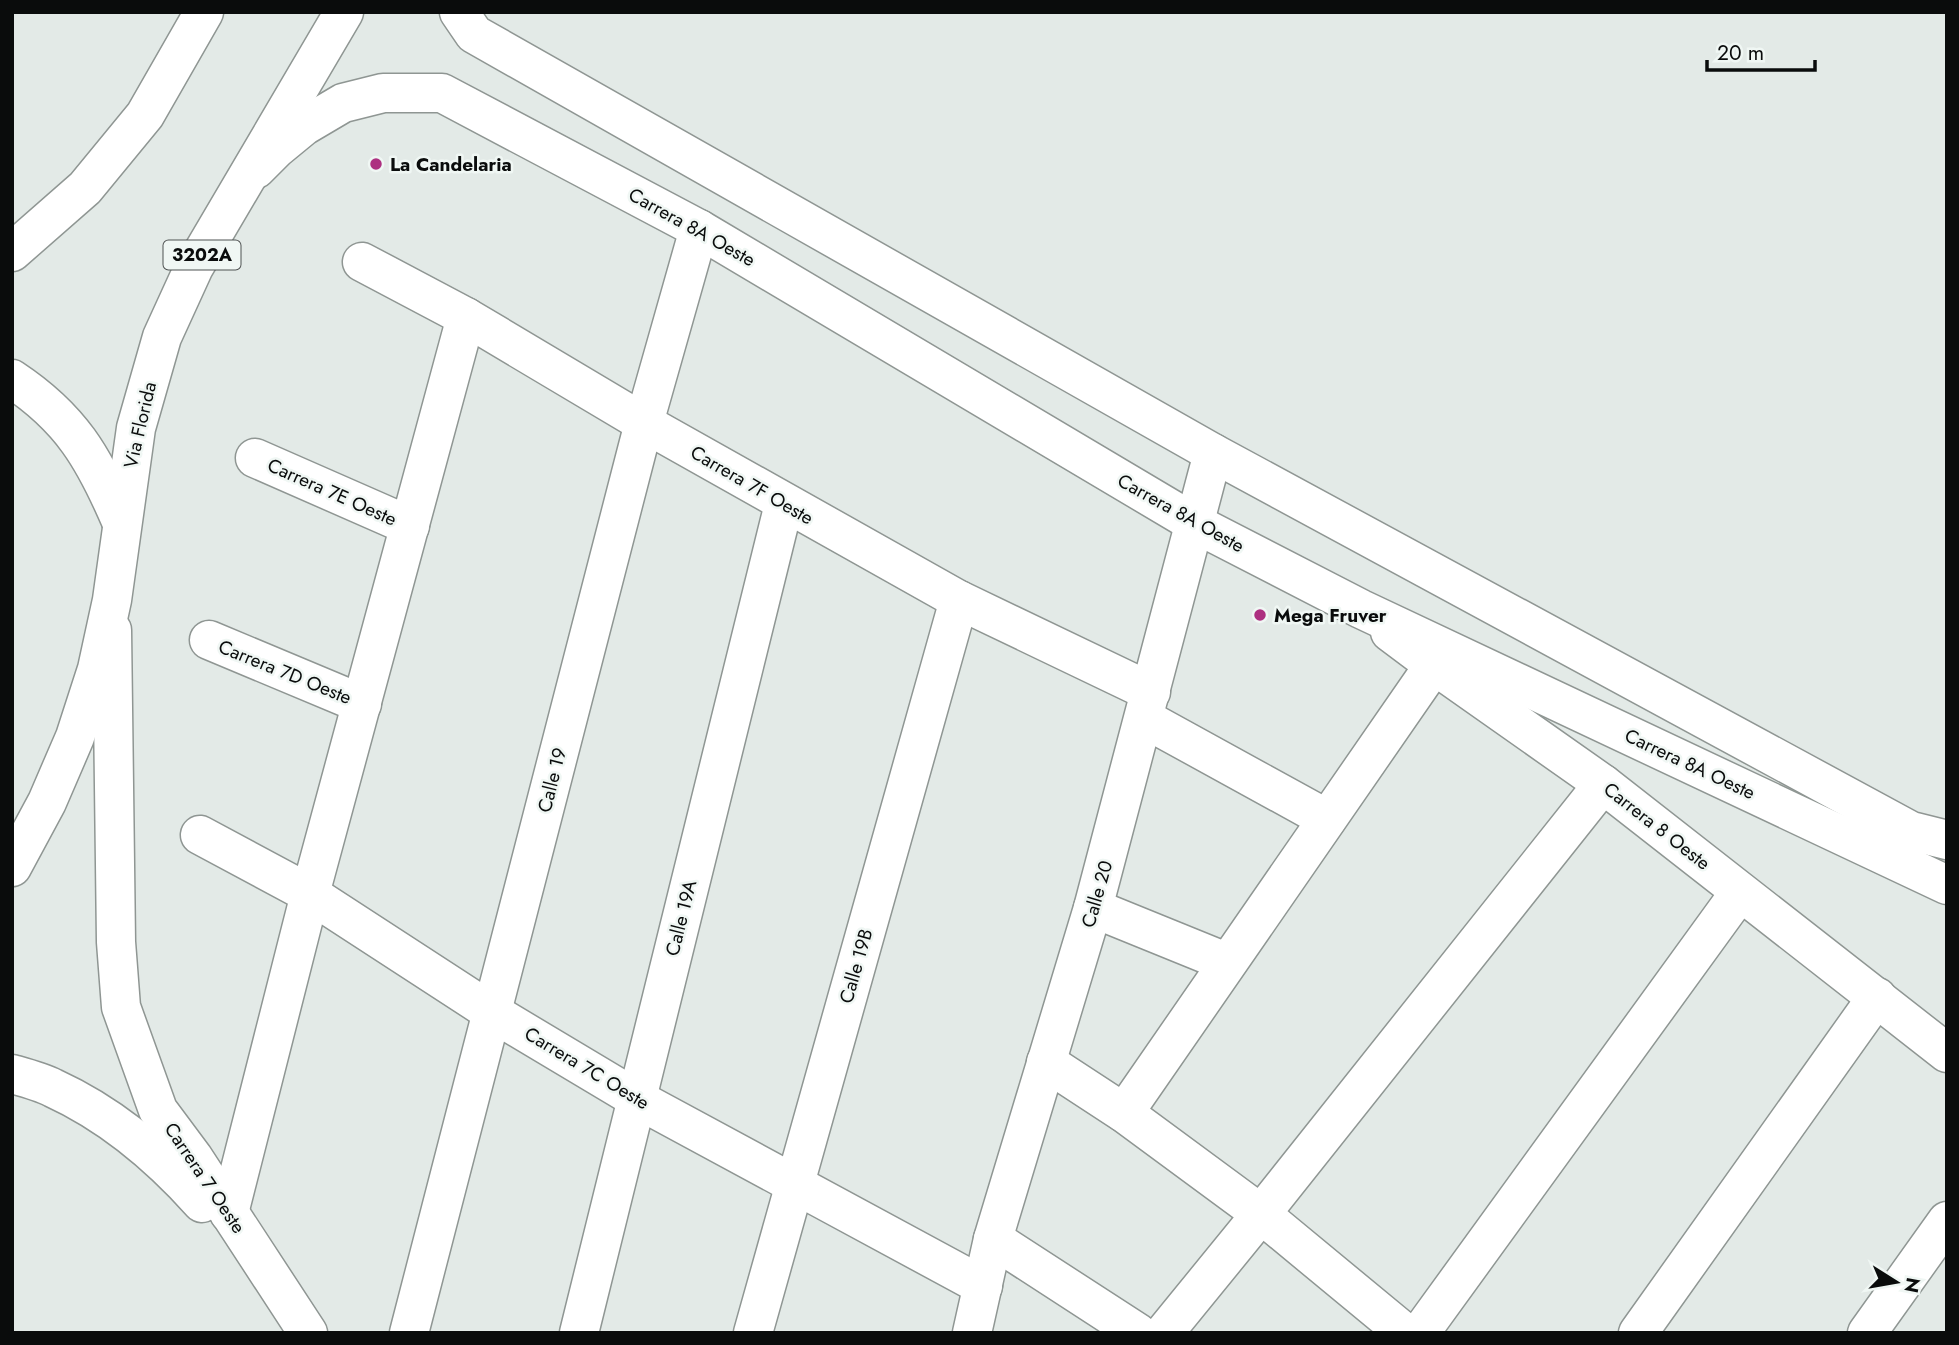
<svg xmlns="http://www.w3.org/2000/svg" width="1959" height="1345" font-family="Jost,sans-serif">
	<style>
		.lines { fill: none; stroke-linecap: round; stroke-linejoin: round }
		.minor-casing { stroke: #8f9693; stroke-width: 41 }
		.tertiary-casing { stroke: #8f9693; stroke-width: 41 }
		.primary-casing { stroke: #8f9693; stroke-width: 41 }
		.minor { stroke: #fff; stroke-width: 38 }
		.tertiary { stroke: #fff; stroke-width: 38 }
		.primary { stroke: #fff; stroke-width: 38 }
		.poi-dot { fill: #ad3080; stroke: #f0f7f4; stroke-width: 2.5 }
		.labels { text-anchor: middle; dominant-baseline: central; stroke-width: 5; stroke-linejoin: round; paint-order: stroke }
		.shield { fill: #f0f7f4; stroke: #4f5252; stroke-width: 2 }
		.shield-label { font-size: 18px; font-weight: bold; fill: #0a0c0c }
		.poi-label { font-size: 19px; font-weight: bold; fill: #0a0c0c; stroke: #f0f7f4; text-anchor: start }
		.street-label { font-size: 19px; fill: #0a0c0c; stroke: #f0f7f4 }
	</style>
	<rect width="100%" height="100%" fill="#e3eae7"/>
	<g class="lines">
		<defs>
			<g id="minor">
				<polyline points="362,262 466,317 644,423 959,600 1151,692"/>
				<polyline points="255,458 410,526"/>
				<polyline points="112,630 116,942 121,1007 158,1110 193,1157 308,1333"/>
				<polyline points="1390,632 1434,665 1603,784 1947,1053"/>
				<polyline points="209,640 362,704"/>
				<polyline points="1145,719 1327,819"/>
				<polyline points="200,835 310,894 493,1013 637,1099 983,1286"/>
				<polyline points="1093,908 1226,962"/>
				<polyline points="1046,1062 1124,1113 1261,1214 1405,1333"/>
				<path d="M12,1074C26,1078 41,1082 53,1088C110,1114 160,1156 202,1203"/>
				<polyline points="1124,1113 1434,665"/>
				<polyline points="229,1213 310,894 466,317"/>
				<polyline points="993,1239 1138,1333"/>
				<polyline points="409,1333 644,423 699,229"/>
				<polyline points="579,1333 784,504"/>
				<polyline points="753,1333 959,600"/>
				<polyline points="972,1333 993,1239 1093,908 1213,453"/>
				<polyline points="1164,1333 1261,1214 1603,784"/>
				<polyline points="1420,1333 1740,892"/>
				<polyline points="1638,1333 1877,997"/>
				<polyline points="1867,1333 1947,1221"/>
			</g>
			<g id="tertiary">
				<polyline points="459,12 474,34 1213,453 1911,831 1947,840"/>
				<polyline points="256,169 276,149 304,126 343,103 383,93 442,93 699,229 1196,524 1361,609 1947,885"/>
			</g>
			<g id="primary">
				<polyline points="12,252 85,188 145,115 204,12"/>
				<path d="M12,379C71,418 94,458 121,521"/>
				<polyline points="12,867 47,802 75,737 97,669 112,600 136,428 162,337 194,267 344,12"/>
			</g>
		</defs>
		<!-- minor casing -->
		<use href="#minor" class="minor-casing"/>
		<!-- tertiary casing -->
		<use href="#tertiary" class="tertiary-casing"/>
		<!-- primary casing -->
		<use href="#primary" class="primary-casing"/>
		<!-- minor -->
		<use href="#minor" class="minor"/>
		<!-- tertiary -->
		<use href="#tertiary" class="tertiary"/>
		<!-- primary -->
		<use href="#primary" class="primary"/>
	</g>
	<!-- markers -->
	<g class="poi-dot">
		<circle cx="376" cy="164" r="7"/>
		<circle cx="1260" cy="615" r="7"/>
	</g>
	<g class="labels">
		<!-- shield labels -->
		<rect class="shield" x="163.5" y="240.5" width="77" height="29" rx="5"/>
		<g class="shield-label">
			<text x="202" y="255">3202A</text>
		</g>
		<!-- poi labels -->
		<g class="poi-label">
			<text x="390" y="164">La Candelaria</text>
			<text x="1274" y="615">Mega Fruver</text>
		</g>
		<!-- street labels -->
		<g class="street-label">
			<text transform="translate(692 227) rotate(29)">Carrera 8A Oeste</text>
			<text transform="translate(140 425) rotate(-77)">Via Florida</text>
			<text transform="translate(752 485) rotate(30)">Carrera 7F Oeste</text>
			<text transform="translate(332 492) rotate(24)">Carrera 7E Oeste</text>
			<text transform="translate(1181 513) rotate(29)">Carrera 8A Oeste</text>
			<text transform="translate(285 672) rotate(22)">Carrera 7D Oeste</text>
			<text transform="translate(1690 764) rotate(25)">Carrera 8A Oeste</text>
			<text transform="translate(552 780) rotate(-76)">Calle 19</text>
			<text transform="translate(1657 826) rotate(38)">Carrera 8 Oeste</text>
			<text transform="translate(1097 894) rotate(-74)">Calle 20</text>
			<text transform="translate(681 918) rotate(-76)">Calle 19A</text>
			<text transform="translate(856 966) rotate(-74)">Calle 19B</text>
			<text transform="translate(587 1068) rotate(31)">Carrera 7C Oeste</text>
			<text transform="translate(205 1178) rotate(56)">Carrera 7 Oeste</text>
		</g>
	</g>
	<!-- border -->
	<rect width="1959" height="1345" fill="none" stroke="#0a0c0c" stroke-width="28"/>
	<!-- north arrow -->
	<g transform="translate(1896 1282) rotate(101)" stroke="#f0f7f4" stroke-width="5" paint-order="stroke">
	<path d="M0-5L12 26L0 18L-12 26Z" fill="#0a0c0c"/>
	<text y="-10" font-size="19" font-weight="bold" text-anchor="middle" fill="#0a0c0c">N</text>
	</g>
	<!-- scale -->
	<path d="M1707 60v10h108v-10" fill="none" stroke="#0a0c0c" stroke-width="3.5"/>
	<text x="1717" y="60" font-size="21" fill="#0a0c0c" stroke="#f0f7f4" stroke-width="5" paint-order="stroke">20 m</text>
</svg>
